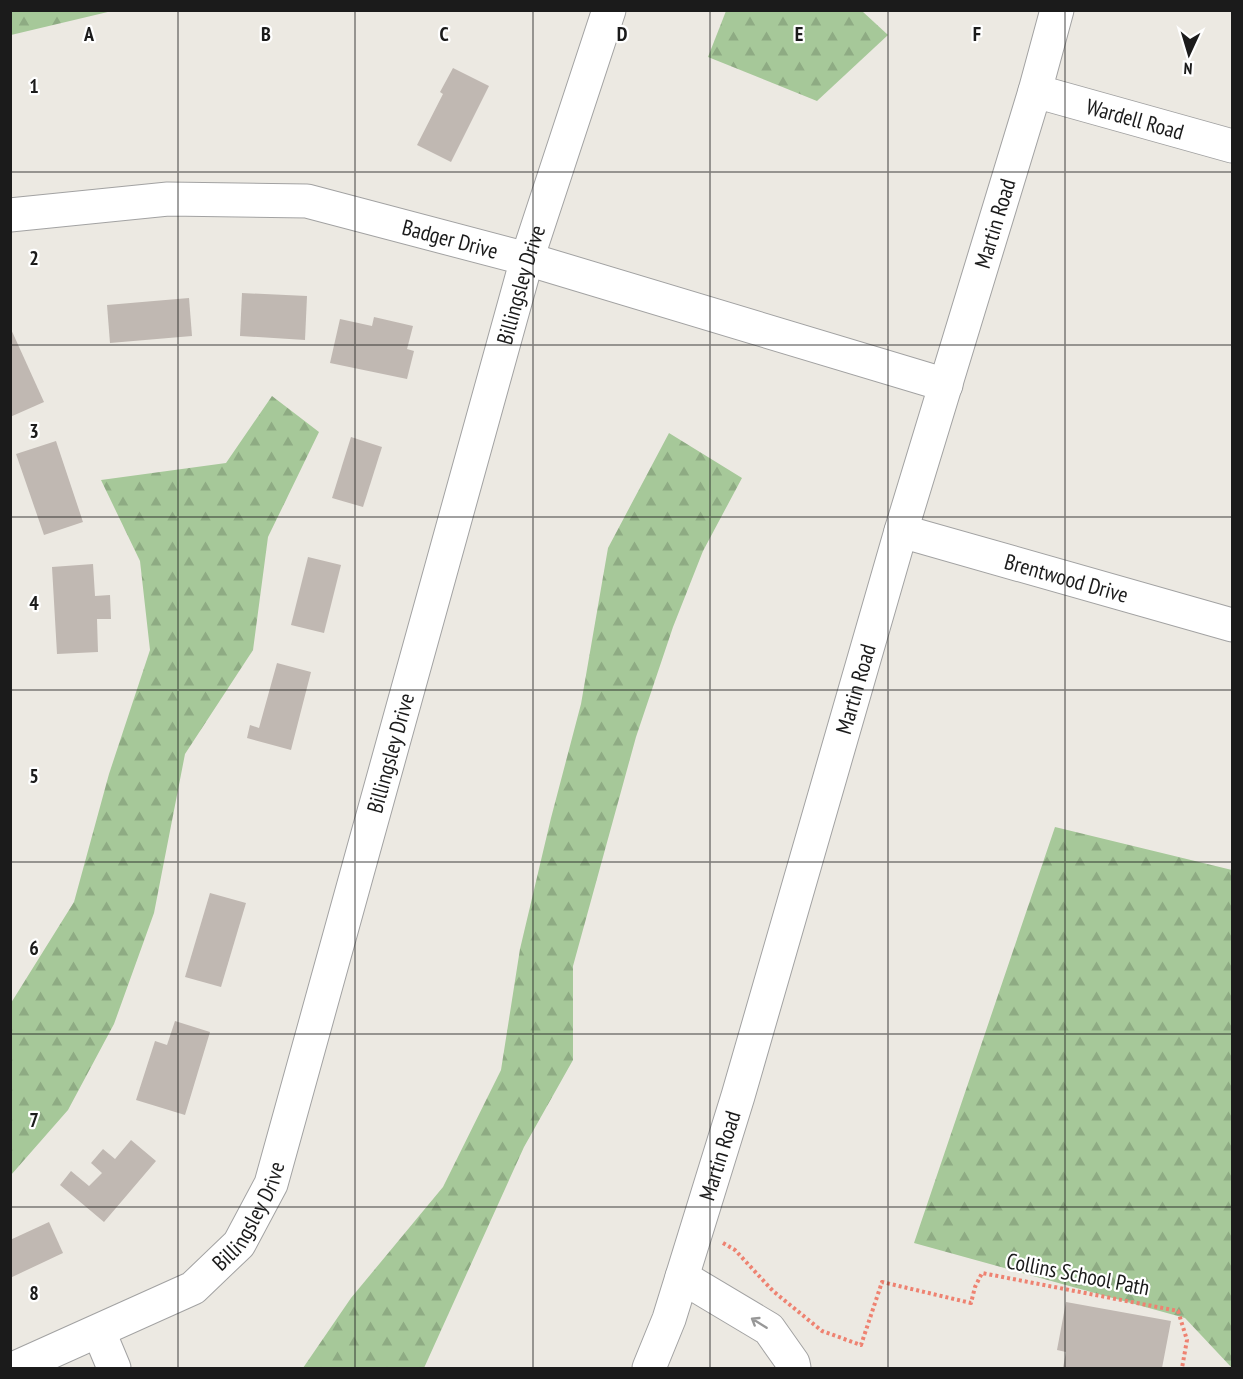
<svg xmlns="http://www.w3.org/2000/svg" width="1243" height="1379" font-family="'PT Sans Narrow',sans-serif">
	<style>
		.forest { fill: url(#forest-firs) }
		.building { fill: #c0b8b2 }
		.lines { fill: none; stroke-linecap: round; stroke-linejoin: round }
		.minor-casing { stroke: #a2a2a2; stroke-width: 35 }
		.path { stroke: #ee8271; stroke-width: 4; stroke-dasharray: 3 3; stroke-linecap: butt }
		.minor { stroke: #fff; stroke-width: 33 }
		.oneway { stroke: #989898 }
		.grid { fill: none; stroke: #1b1b1b; stroke-width: 1.5; stroke-opacity: 0.55 }
		.labels { text-anchor: middle; dominant-baseline: central; stroke-width: 4.5; stroke-linejoin: round; paint-order: stroke }
		.street-label { font-size: 22px; fill: #1b1b1b; stroke: #fff }
		.grid-label { font-size: 20px; text-anchor: middle; font-weight: bold; fill: #1b1b1b; stroke: #fff; stroke-width: 4.5; stroke-linejoin: round; paint-order: stroke }
	</style>
	<defs>
		<pattern id="forest-firs" width="22" height="20" patternUnits="userSpaceOnUse" patternTransform="scale(1.5)"><rect width="22" height="20" fill="#a6c899"/><path d="M5 1l3.5 6h-7zM16 11l3.5 6h-7z" fill="#8eab83"/></pattern>
	</defs>
	<rect width="100%" height="100%" fill="#ece9e2"/>
	<!-- forest -->
	<g class="forest">
		<polygon points="10,11 11,10 112,11 11,35"/>
		<polygon points="726,11 862,11 888,35 817,101 708,57"/>
		<polygon points="272,396 319,432 268,537 253,650 185,754 154,913 114,1024 68,1110 11,1175 11,1003 74,902 109,774 150,650 140,561 101,480 226,463"/>
		<polygon points="669,433 742,478 703,551 673,627 636,737 573,966 573,1060 524,1147 424,1368 303,1368 351,1298 443,1187 501,1070 520,949 551,818 581,704 608,548"/>
		<polygon points="1055,827 1232,870 1232,1368 1185,1318 914,1243"/>
	</g>
	<!-- building -->
	<g class="building">
		<polygon points="453,68 489,86 451,162 417,145 443,94 440,92"/>
		<polygon points="242,293 307,296 305,340 240,336"/>
		<polygon points="189,298 192,336 110,343 107,305"/>
		<polygon points="374,317 413,326 407,349 414,351 407,379 330,363 340,319 372,326"/>
		<polygon points="10,327 44,402 10,417"/>
		<polygon points="351,437 382,447 363,507 332,498"/>
		<polygon points="56,441 83,522 44,535 16,454"/>
		<polygon points="308,557 341,565 324,633 291,625"/>
		<polygon points="93,564 95,596 110,595 111,619 97,619 98,652 57,654 52,567"/>
		<polygon points="277,663 311,672 291,750 247,738 250,725 259,728"/>
		<polygon points="210,893 246,903 221,987 185,977"/>
		<polygon points="175,1021 210,1032 185,1115 136,1100 155,1041 167,1045"/>
		<polygon points="131,1140 156,1161 104,1222 60,1185 71,1171 89,1186 102,1173 91,1163 103,1149 115,1159"/>
		<polygon points="49,1222 63,1253 10,1278 10,1240"/>
		<polygon points="1066,1302 1171,1321 1162,1368 1063,1368 1066,1352 1057,1350"/>
	</g>
	<g class="lines">
		<defs>
			<g id="minor">
				<path id="s1" d="M1035,91L1232,146"/>
				<path id="s2" d="M10,215L168,199L307,201L527,259L946,385"/>
				<path id="s3" d="M901,531L1232,625"/>
				<polyline points="682,1277 769,1329 793,1363 794,1368"/>
				<polyline points="99,1332 114,1368"/>
				<path id="s4" d="M15,1368L193,1288L239,1244L271,1184L527,259L609,10"/>
				<path id="s5" d="M649,1368L669,1319L738,1096L901,531L1035,91L1057,10"/>
			</g>
		</defs>
		<!-- minor casing -->
		<use href="#minor" class="minor-casing"/>
		<!-- path -->
		<polyline class="path" points="723,1243 735,1250 773,1291 822,1331 861,1345 882,1282 971,1303 975,1287 982,1273 1178,1311 1187,1340 1182,1368"/>
		<!-- minor -->
		<use href="#minor" class="minor"/>
	</g>
	<!-- one-way arrows -->
	<defs><path id="oneway-shaft" d="M-6 0H5M1.5-3L5.5 0L1.5 3" fill="none" stroke-width="1.6" stroke-linecap="round" stroke-linejoin="round" transform="scale(1.5)"/></defs>
	<use class="oneway" href="#oneway-shaft" transform="translate(759 1323) rotate(-148)"/>
	<!-- grid -->
	<path class="grid" d="M178,10V1368M355,10V1368M533,10V1368M710,10V1368M888,10V1368M1065,10V1368M10,172H1232M10,345H1232M10,517H1232M10,690H1232M10,862H1232M10,1034H1232M10,1207H1232"/>
	<g class="labels">
		<!-- street labels -->
		<g class="street-label">
			<text stroke="none"><textPath href="#s1" startOffset="104">Wardell Road</textPath></text>
			<text stroke="none"><textPath href="#s5" startOffset="1196">Martin Road</textPath></text>
			<text stroke="none"><textPath href="#s2" startOffset="446">Badger Drive</textPath></text>
			<text stroke="none"><textPath href="#s4" startOffset="1260">Billingsley Drive</textPath></text>
			<text stroke="none"><textPath href="#s3" startOffset="172">Brentwood Drive</textPath></text>
			<text stroke="none"><textPath href="#s5" startOffset="710">Martin Road</textPath></text>
			<text stroke="none"><textPath href="#s4" startOffset="774">Billingsley Drive</textPath></text>
			<text stroke="none"><textPath href="#s5" startOffset="224">Martin Road</textPath></text>
			<text stroke="none"><textPath href="#s4" startOffset="288">Billingsley Drive</textPath></text>
			<text transform="translate(1078 1274) rotate(11)">Collins School Path</text>
		</g>
	</g>
	<g class="grid-label">
		<text x="89" y="41">A</text>
		<text x="266" y="41">B</text>
		<text x="444" y="41">C</text>
		<text x="622" y="41">D</text>
		<text x="799" y="41">E</text>
		<text x="977" y="41">F</text>
		<text x="34" y="93">1</text>
		<text x="34" y="265">2</text>
		<text x="34" y="438">3</text>
		<text x="34" y="610">4</text>
		<text x="34" y="783">5</text>
		<text x="34" y="955">6</text>
		<text x="34" y="1127">7</text>
		<text x="34" y="1300">8</text>
	</g>
	<!-- border -->
	<rect width="1243" height="1379" fill="none" stroke="#1b1b1b" stroke-width="24"/>
	<!-- north arrow -->
	<g transform="translate(1189 54) rotate(184)" stroke="#ffffff" stroke-width="4.5" paint-order="stroke">
	<path d="M0-4.5L10 22L0 15L-10 22Z" fill="#1b1b1b"/>
	<text y="-9" font-size="16" font-weight="bold" text-anchor="middle" fill="#1b1b1b">N</text>
	</g>
</svg>
